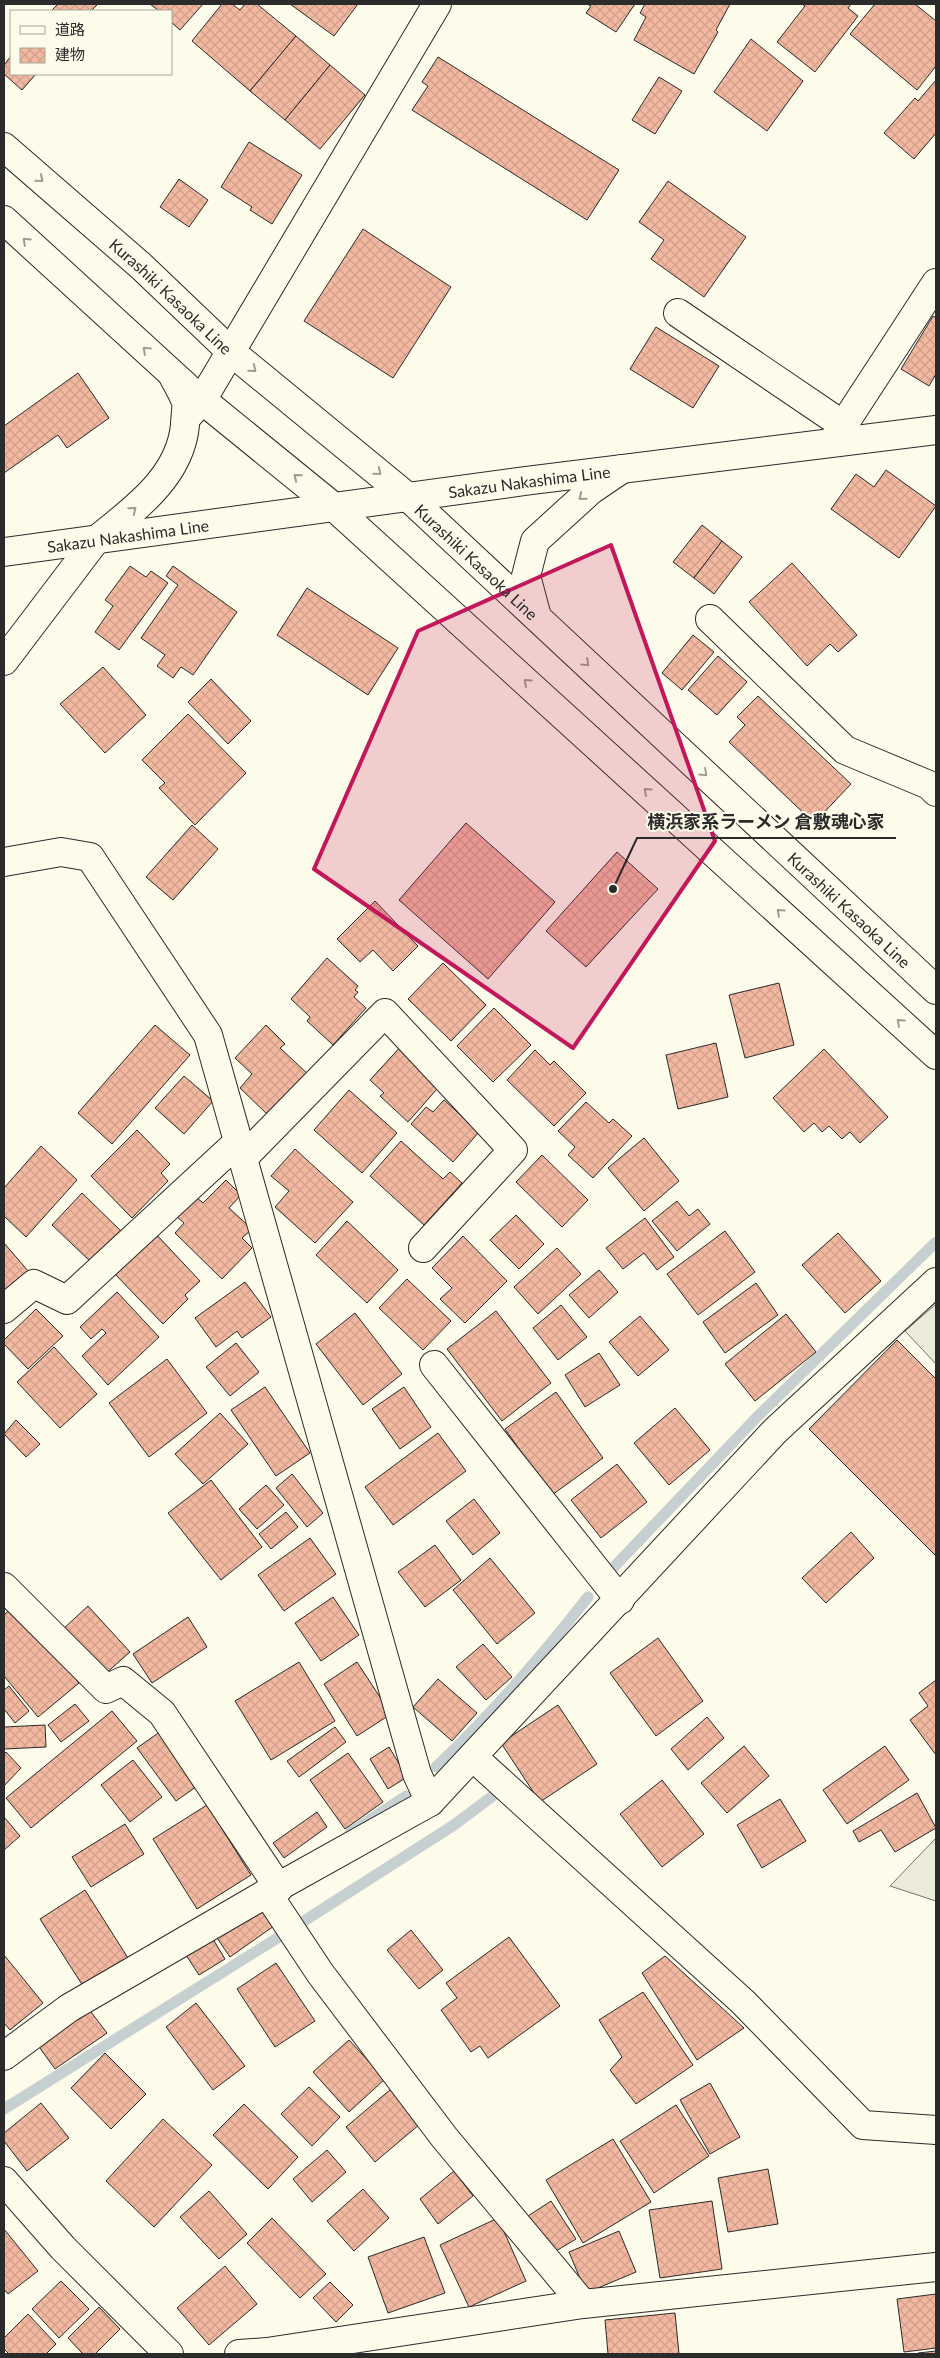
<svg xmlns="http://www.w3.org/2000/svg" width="940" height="2358" font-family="Lato,'Noto Sans JP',sans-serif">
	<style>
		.parking { fill: #eceadb; stroke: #74746e }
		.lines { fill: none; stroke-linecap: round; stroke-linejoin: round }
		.stream { stroke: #c7d0d0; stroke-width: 11 }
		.building { fill: url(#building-cross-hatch); stroke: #2b2b2b }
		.street-casing { stroke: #2b2b2b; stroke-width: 30 }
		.secondary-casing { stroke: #2b2b2b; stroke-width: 30 }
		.primary-casing { stroke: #2b2b2b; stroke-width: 30 }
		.street { stroke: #fdfbea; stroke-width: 28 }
		.secondary { stroke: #fdfbea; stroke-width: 28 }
		.primary { stroke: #fdfbea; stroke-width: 28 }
		.oneway { stroke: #9e9d94 }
		.marked { fill: #c2185b; fill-opacity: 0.2; stroke: #c2185b; stroke-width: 4; stroke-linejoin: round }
		.labels { text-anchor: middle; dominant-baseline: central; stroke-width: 4; stroke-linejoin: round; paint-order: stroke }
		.street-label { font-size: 16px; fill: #2b2b2b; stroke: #fdfbea }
		.leader { fill: none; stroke: #2b2b2b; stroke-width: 2 }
		.callout-dot { fill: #2b2b2b; stroke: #fdfbea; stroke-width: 2 }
		.callout-label { font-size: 18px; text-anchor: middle; font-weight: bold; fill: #2b2b2b; stroke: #fdfbea; stroke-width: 4; stroke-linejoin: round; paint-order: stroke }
	</style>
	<defs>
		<pattern id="building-cross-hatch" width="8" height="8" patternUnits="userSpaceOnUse" patternTransform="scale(1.25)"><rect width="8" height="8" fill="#f2b8a0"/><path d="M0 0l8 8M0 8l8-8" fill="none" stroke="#d09e8a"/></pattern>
	</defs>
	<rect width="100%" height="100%" fill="#fdfbea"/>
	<!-- parking -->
	<g class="parking">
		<polygon points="936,1304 936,1364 905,1331"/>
		<polygon points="936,1838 936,1901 890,1886"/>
	</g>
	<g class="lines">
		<!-- stream -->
		<g class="stream">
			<polyline points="612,1569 757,1417 936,1242"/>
			<path d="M436,1767C491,1715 541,1657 588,1597"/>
			<polyline points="351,1832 406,1796"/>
			<polyline points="4,2109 279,1937 454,1825 494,1795"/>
		</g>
	</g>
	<!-- building -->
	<g class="building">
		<polygon points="58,4 98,4 91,11 51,11"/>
		<polygon points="150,4 203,4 180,30 171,22 171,11 159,11"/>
		<polygon points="222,4 232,4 240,10 245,4 257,4 296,36 250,91 192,41"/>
		<polygon points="290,4 358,4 334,36"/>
		<polygon points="587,4 635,4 616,32 586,13 591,6"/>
		<polygon points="645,4 730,4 716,30 718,32 694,74 634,40 646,17 640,13"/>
		<polygon points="802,4 851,4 848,8 858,16 815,72 777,42 805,6"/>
		<polygon points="875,4 915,4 936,21 936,66 917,90 850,34"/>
		<polygon points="296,36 330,65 285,120 250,91"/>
		<polygon points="751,39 803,81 767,131 714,92"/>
		<polygon points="11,56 11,74 36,74 22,90 4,74 4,65"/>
		<polygon points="438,57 619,170 587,220 412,110 428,86 422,82"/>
		<polygon points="330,65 365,95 320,149 285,120"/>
		<polygon points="659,77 682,91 655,134 632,120"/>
		<polygon points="936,80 936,133 914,159 884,133 915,98 918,101"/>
		<polygon points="249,142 302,175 272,224 250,210 252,207 221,187"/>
		<polygon points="179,179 208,200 189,227 160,207"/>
		<polygon points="668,181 746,237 704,297 651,259 664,240 639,222"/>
		<polygon points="363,229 451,287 393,378 304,321"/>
		<polygon points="933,316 936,318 936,374 929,386 901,369"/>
		<polygon points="656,327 719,366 693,408 630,369"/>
		<polygon points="78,373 109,418 67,448 58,435 4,473 4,426"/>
		<polygon points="886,470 936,506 899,558 831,509 856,474 874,487"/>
		<polygon points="702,525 722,541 694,578 673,562"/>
		<polygon points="722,541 742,557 714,594 694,578"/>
		<polygon points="792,563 857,635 838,652 830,644 807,666 749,602"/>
		<polygon points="130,566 146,577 151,571 168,583 119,650 95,632 113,606 105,600"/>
		<polygon points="173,566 237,612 193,675 181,667 173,678 157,666 165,655 141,638 178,585 166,576"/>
		<polygon points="307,588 398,648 368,695 277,635"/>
		<polygon points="693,635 714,652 682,690 662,673"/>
		<polygon points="718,656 747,682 717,715 688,690"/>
		<polygon points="103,667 146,715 105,753 60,704"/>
		<polygon points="211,679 251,721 228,744 188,702"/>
		<polygon points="758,696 851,784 814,823 729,742 745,725 737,717"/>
		<polygon points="188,714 246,773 195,825 159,788 165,783 142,760"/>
		<polygon points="466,823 555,902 488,979 399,900"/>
		<polygon points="192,825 218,849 173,900 146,877"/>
		<polygon points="617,852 658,889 586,967 546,931"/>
		<polygon points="375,901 418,946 393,971 373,950 360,962 337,939"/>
		<polygon points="327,958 358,986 355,990 358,992 354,997 366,1008 333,1045 307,1021 310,1017 291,999"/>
		<polygon points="443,963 486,1005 451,1041 408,999"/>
		<polygon points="779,983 794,1045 745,1058 729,995"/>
		<polygon points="494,1008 531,1045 493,1082 457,1046"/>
		<polygon points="155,1025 190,1055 112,1144 78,1113"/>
		<polygon points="266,1025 285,1044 280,1048 309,1075 270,1117 240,1088 252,1074 235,1058"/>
		<polygon points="716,1043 728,1097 678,1109 666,1055"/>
		<polygon points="403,1044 444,1081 408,1122 380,1096 384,1093 370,1080"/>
		<polygon points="824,1049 888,1117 860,1143 850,1132 842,1139 829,1126 822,1132 814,1123 804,1132 773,1098"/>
		<polygon points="535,1050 550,1065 554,1061 586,1093 554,1126 507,1080"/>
		<polygon points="184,1076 213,1101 184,1134 155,1108"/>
		<polygon points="349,1090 397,1133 362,1173 314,1130"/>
		<polygon points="444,1100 479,1132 453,1162 411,1124 426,1107 433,1112"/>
		<polygon points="586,1102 609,1123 613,1119 632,1136 593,1178 568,1155 575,1147 558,1131"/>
		<polygon points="137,1130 170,1164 161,1173 168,1181 132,1218 91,1176"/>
		<polygon points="644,1138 679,1181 644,1211 608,1168"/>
		<polygon points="401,1141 443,1179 450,1172 462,1183 424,1225 370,1176"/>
		<polygon points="41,1146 77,1180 26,1237 4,1216 4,1188"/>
		<polygon points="295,1149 353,1202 315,1243 275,1207 289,1191 271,1176"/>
		<polygon points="542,1155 588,1200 562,1227 516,1182"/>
		<polygon points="226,1180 241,1195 229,1208 252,1229 242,1238 252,1248 222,1279 175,1233 184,1223 176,1216 195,1196 203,1203"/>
		<polygon points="82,1193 122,1232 92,1263 52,1225"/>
		<polygon points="677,1201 689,1216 698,1209 710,1224 677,1251 652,1221"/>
		<polygon points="516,1215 544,1244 519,1269 490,1240"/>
		<polygon points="645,1218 674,1257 657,1270 644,1253 623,1269 606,1248"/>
		<polygon points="347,1221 398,1270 367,1303 316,1255"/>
		<polygon points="725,1231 755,1272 698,1315 667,1274"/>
		<polygon points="155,1233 200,1281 185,1295 188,1299 163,1324 114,1273"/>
		<polygon points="838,1233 881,1281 845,1313 802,1265"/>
		<polygon points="463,1236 507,1281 465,1323 440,1299 452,1288 432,1268"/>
		<polygon points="4,1243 29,1272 5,1293 4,1291"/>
		<polygon points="557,1248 581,1274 538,1314 514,1287"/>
		<polygon points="599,1270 618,1292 589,1318 569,1295"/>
		<polygon points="407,1279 451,1321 423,1350 379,1308"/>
		<polygon points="245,1282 271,1317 242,1338 237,1331 216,1347 195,1318"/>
		<polygon points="756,1283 778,1315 725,1353 703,1322"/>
		<polygon points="117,1292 159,1337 108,1385 82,1356 106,1333 102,1329 91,1339 80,1327"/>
		<polygon points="561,1305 587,1337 558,1360 533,1328"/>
		<polygon points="36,1309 63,1336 28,1369 4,1344 4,1340"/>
		<polygon points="496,1311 551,1383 502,1421 447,1349"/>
		<polygon points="355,1313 402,1374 363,1405 316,1344"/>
		<polygon points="786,1314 816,1352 755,1401 725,1364"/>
		<polygon points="640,1316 669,1350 638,1376 609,1342"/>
		<polygon points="897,1340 936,1379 936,1556 809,1429"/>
		<polygon points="236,1343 259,1372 230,1396 206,1367"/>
		<polygon points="54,1347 97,1394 60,1428 17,1382"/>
		<polygon points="599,1353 620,1385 585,1407 565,1375"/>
		<polygon points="167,1359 207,1413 149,1457 109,1403"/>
		<polygon points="265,1387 310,1453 276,1476 231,1410"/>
		<polygon points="404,1387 431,1427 400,1449 372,1409"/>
		<polygon points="556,1392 603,1458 552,1495 505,1429"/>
		<polygon points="675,1408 710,1450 669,1485 634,1443"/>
		<polygon points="220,1413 248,1444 203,1484 175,1454"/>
		<polygon points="16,1420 40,1444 26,1457 4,1434"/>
		<polygon points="438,1433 466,1471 393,1525 365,1487"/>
		<polygon points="617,1464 647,1502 601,1538 571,1500"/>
		<polygon points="292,1474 323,1513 307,1527 276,1488"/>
		<polygon points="211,1480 262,1547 221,1580 168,1513"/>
		<polygon points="266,1485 284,1505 257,1529 239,1509"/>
		<polygon points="474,1499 500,1533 473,1555 446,1521"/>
		<polygon points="286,1512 298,1527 271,1549 259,1534"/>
		<polygon points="851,1532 874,1558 826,1603 802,1578"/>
		<polygon points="310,1538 336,1574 284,1611 258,1575"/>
		<polygon points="435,1545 461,1580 425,1607 398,1572"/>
		<polygon points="490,1558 535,1613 497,1644 453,1590"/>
		<polygon points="333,1597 359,1635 321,1661 295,1623"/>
		<polygon points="14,1606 79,1683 38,1717 4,1676 4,1615"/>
		<polygon points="88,1606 130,1652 104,1675 62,1630"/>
		<polygon points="188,1617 207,1647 152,1683 133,1654"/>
		<polygon points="658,1638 703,1701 656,1736 610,1673"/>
		<polygon points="483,1644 512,1677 486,1700 456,1667"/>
		<polygon points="299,1662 335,1721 271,1760 235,1701"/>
		<polygon points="357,1662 391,1714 357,1736 324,1684"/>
		<polygon points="438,1679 477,1713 452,1741 413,1707"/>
		<polygon points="936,1680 936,1755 910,1720 928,1706 919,1693"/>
		<polygon points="9,1686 29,1711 15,1723 4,1709 4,1690"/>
		<polygon points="75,1704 89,1721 61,1742 48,1725"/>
		<polygon points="558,1705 597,1764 540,1802 501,1743"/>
		<polygon points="112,1711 137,1741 31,1828 6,1798"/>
		<polygon points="707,1717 724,1738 688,1770 671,1749"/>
		<polygon points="45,1725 46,1747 4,1749 4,1727"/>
		<polygon points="335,1727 346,1742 299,1777 287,1761"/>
		<polygon points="161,1731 200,1784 176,1801 137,1748"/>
		<polygon points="744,1746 769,1776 727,1813 701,1783"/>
		<polygon points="885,1746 909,1780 847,1824 823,1790"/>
		<polygon points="389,1747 407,1777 388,1789 370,1759"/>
		<polygon points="6,1752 21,1768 4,1786 4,1754"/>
		<polygon points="348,1753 383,1802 345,1829 310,1780"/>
		<polygon points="133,1760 162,1797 130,1822 101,1785"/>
		<polygon points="662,1780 704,1834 662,1867 620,1814"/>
		<polygon points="917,1793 936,1828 895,1852 881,1830 859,1842 853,1831"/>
		<polygon points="780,1799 806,1841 762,1868 737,1825"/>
		<polygon points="207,1805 251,1875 197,1909 153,1839"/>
		<polygon points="317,1812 327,1827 284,1858 273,1843"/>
		<polygon points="4,1817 20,1836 4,1850"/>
		<polygon points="125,1824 144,1854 91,1887 72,1857"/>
		<polygon points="85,1890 128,1958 83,1986 40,1919"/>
		<polygon points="260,1905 274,1926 230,1957 215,1935"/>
		<polygon points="411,1930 443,1970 419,1989 387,1950"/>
		<polygon points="509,1937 560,2006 488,2058 480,2046 471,2052 441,2010 457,1998 446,1983"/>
		<polygon points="213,1939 225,1959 199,1975 186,1955"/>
		<polygon points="4,1955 43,2003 10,2030 4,2023"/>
		<polygon points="665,1956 744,2028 697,2060 642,1973"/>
		<polygon points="276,1963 315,2021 275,2047 237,1989"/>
		<polygon points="643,1992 693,2065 636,2104 610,2070 622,2057 599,2020"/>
		<polygon points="196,2003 245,2066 213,2090 166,2027"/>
		<polygon points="88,2008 107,2033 55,2069 37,2044"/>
		<polygon points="349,2040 385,2079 349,2112 313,2072"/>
		<polygon points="105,2053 146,2094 111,2129 71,2088"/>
		<polygon points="710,2083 740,2137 710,2154 680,2100"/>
		<polygon points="309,2087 340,2117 312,2146 281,2114"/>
		<polygon points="391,2089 420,2124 375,2162 346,2127"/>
		<polygon points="41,2103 69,2138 27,2171 4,2141 4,2133"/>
		<polygon points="244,2104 298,2157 268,2189 213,2135"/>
		<polygon points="676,2105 709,2156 654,2193 620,2141"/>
		<polygon points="163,2119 212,2165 154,2227 106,2181"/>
		<polygon points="613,2139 651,2202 583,2243 546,2180"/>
		<polygon points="327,2150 346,2172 312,2202 293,2179"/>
		<polygon points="768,2169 778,2224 728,2232 718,2178"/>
		<polygon points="454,2171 473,2196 438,2224 420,2199"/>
		<polygon points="363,2189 389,2218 354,2251 327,2221"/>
		<polygon points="209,2191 247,2234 219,2259 180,2217"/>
		<polygon points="551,2201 576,2239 551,2254 528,2216"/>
		<polygon points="712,2201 722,2269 660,2278 649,2210"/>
		<polygon points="272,2218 326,2274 300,2298 247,2243"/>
		<polygon points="498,2218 526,2281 469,2307 440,2245"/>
		<polygon points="4,2229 38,2271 8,2294 4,2289"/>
		<polygon points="619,2231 636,2272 586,2293 569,2252"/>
		<polygon points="424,2237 445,2293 388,2313 368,2257"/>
		<polygon points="225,2266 257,2304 209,2345 177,2308"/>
		<polygon points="61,2281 89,2309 59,2338 32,2309"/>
		<polygon points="330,2282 353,2305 336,2322 313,2298"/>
		<polygon points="936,2294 936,2348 904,2352 897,2299"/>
		<polygon points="99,2307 120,2329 95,2354 83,2354 68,2338"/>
		<polygon points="675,2313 679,2354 608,2354 605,2320"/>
		<polygon points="28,2314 56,2344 46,2354 9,2354 4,2349 4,2338"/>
		<polygon points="936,2351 936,2354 918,2354 918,2353"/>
	</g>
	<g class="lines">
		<defs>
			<g id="street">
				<polyline points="678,313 843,425"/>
				<polyline points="187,417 202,400 437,4"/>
				<polyline points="833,441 936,283"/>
				<polyline points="710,619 845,750 929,785 936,792"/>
				<polyline points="4,661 95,541"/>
				<polyline points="4,862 61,852 90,857 208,1035 417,1774 430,1802"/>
				<polyline points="243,1158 385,1013 513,1150 423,1248"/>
				<polyline points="4,1309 34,1284 67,1300 238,1142"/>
				<polyline points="434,1365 620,1600"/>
				<polyline points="4,1587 106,1689 123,1681 162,1713 279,1888"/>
				<polyline points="473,1757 743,2002 863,2125 936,2130"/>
				<polyline points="267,1893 320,1973 444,2137 583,2304"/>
				<polyline points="4,2056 69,2008 267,1893 430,1802 775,1431 936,1282"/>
				<polyline points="4,2181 63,2248 169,2354"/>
				<polyline points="239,2354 267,2352 583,2304 936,2267"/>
			</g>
			<g id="secondary">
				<path id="s1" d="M4,552L525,481L936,430"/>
			</g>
			<g id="primary">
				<path id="s2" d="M4,147L141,266L230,351L409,498L936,990"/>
				<polyline points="4,220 191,391 335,508 936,1055"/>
				<path d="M95,541C133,510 180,478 185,425C185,418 187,409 186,402C183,394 178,385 174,378"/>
				<polyline points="537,617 526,576 535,541 591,490 622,469"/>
			</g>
		</defs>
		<!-- street casing -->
		<use href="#street" class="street-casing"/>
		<!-- secondary casing -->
		<use href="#secondary" class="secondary-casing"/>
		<!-- primary casing -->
		<use href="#primary" class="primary-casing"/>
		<!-- street -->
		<use href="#street" class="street"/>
		<!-- secondary -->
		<use href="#secondary" class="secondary"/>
		<!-- primary -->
		<use href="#primary" class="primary"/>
	</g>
	<!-- one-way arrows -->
	<defs><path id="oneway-chevron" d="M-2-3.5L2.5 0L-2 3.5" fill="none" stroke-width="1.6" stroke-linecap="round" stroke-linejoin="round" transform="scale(1.25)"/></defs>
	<g class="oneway">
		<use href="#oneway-chevron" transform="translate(40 179) rotate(41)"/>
		<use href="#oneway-chevron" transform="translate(26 241) rotate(-137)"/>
		<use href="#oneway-chevron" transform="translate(146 350) rotate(-137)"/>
		<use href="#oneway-chevron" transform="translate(253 369) rotate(39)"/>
		<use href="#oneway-chevron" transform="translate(378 472) rotate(39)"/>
		<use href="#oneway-chevron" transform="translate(297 477) rotate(-141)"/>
		<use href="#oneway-chevron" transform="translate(582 497) rotate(140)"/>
		<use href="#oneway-chevron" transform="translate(133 510) rotate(-39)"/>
		<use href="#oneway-chevron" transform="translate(586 663) rotate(43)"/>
		<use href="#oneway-chevron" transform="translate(527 682) rotate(-138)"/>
		<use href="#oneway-chevron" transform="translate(704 773) rotate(43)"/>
		<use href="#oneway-chevron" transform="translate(647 791) rotate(-138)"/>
		<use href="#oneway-chevron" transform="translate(780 912) rotate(-138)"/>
		<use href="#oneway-chevron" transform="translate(900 1022) rotate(-138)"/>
	</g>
	<!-- marked area -->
	<path class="marked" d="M611,545L715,841L573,1048L314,869L418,631Z"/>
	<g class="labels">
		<!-- street labels -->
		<g class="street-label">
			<text stroke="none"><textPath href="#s2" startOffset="224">Kurashiki Kasaoka Line</textPath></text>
			<text stroke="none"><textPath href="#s1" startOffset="530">Sakazu Nakashima Line</textPath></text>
			<text stroke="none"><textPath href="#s1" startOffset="125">Sakazu Nakashima Line</textPath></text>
			<text stroke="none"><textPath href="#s2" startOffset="629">Kurashiki Kasaoka Line</textPath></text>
			<text stroke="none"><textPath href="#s2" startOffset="1139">Kurashiki Kasaoka Line</textPath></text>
		</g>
	</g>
	<!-- callouts -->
	<path class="leader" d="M613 889L637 838H896"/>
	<circle class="callout-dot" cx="613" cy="889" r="5"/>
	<g class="callout-label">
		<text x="766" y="828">横浜家系ラーメン 倉敷魂心家</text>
	</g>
	<!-- border -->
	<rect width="940" height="2358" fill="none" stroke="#2b2b2b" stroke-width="10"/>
	<!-- legend -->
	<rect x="10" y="10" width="162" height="65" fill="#fdfbea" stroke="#a9a89e"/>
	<rect x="20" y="26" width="25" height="8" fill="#fdfbea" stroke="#a9a89e"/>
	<text x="55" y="35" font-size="15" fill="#2b2b2b">道路</text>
	<rect x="20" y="48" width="25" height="15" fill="url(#building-cross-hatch)" stroke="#a9a89e"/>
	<text x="55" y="60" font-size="15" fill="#2b2b2b">建物</text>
</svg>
